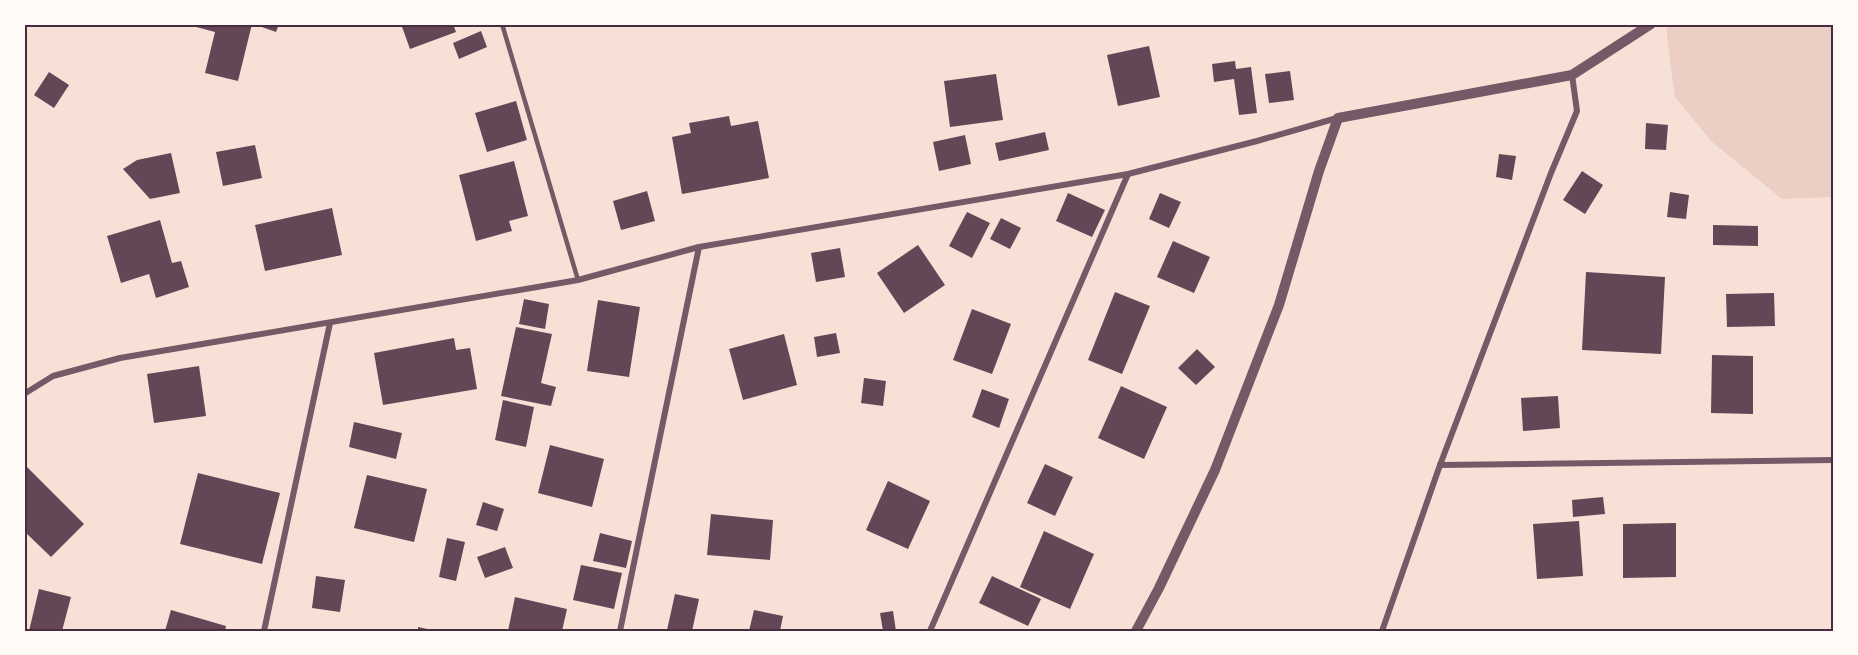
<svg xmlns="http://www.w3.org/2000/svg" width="1858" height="655" font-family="'IBM Plex Serif',serif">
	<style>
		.green { fill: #ebcfc5 }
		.building { fill: #644757 }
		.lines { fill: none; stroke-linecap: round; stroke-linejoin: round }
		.service { stroke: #755966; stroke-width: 4.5 }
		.minor { stroke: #755966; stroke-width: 6 }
		.tertiary { stroke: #755966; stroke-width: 10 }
		.neatline { fill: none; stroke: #4a2c40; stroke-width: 2 }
	</style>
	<rect width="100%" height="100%" fill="#f7e1d7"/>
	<!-- green -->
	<polygon class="green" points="1667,24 1834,24 1834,197 1782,199 1712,142 1675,97 1667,38"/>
	<!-- building -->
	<g class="building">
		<polygon points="185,24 252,24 238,81 205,73 215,32"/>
		<polygon points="253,24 279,24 276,32"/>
		<polygon points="401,24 453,24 456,32 410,49"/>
		<polygon points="481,31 487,47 459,59 453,43"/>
		<polygon points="1149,46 1160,97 1118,106 1107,55"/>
		<polygon points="1235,61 1236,69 1251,67 1257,113 1239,115 1234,79 1214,82 1212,64"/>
		<polygon points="1290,71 1294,100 1269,103 1265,74"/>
		<polygon points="49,72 69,85 54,108 34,95"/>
		<polygon points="996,74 1003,120 950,127 944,81"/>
		<polygon points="516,101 527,140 487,152 475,113"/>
		<polygon points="729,116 731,126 758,121 769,178 682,194 672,137 691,133 689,123"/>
		<polygon points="1646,123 1668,125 1666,150 1645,149"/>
		<polygon points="1045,132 1049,150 999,161 995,143"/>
		<polygon points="965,135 971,164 939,171 933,142"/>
		<polygon points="255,145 262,178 223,186 216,152"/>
		<polygon points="171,153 180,193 150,199 123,169 137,160"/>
		<polygon points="1499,154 1516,156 1512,180 1496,177"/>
		<polygon points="514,161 528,216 509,221 512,231 476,241 459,175"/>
		<polygon points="1582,171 1603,185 1585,214 1563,200"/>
		<polygon points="647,191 655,221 621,230 613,201"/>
		<polygon points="1670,192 1689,195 1686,219 1667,217"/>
		<polygon points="1068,193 1105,210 1092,237 1056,221"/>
		<polygon points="1160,193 1181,202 1169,228 1149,219"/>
		<polygon points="332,208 342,255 265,271 255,225"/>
		<polygon points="967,212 990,223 972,258 949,246"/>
		<polygon points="1001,218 1021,228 1010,249 990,239"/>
		<polygon points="160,220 172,263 181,261 189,287 156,298 149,274 121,283 107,236"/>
		<polygon points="1713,225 1758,226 1758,246 1713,245"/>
		<polygon points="1173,241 1210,257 1194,293 1157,277"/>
		<polygon points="918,245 945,285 904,313 877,273"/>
		<polygon points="840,248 845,277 816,282 811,253"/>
		<polygon points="1586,272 1665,277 1661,354 1582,350"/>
		<polygon points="1115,292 1150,306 1122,374 1088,360"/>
		<polygon points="1774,293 1775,326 1727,327 1726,294"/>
		<polygon points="524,299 549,304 545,329 519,324"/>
		<polygon points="598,300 640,307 629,377 587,371"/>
		<polygon points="972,309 1011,324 992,374 953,360"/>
		<polygon points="516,327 552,334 541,383 556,387 551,406 501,396"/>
		<polygon points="836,333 840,353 817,357 814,337"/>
		<polygon points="784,334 797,385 743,400 729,349"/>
		<polygon points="454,338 456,350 470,348 477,389 383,405 374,353"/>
		<polygon points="1197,349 1215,367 1196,385 1178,368"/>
		<polygon points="1712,355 1753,356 1753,414 1711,413"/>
		<polygon points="199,366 206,416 154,423 147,374"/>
		<polygon points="864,378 886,381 883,406 861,403"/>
		<polygon points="1121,386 1167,407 1144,459 1098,438"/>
		<polygon points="982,389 1009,399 999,428 972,417"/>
		<polygon points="1558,396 1560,428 1523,431 1521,398"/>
		<polygon points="503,400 534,407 526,447 495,440"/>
		<polygon points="354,422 402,433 396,459 349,447"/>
		<polygon points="550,445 604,459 592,507 538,493"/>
		<polygon points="24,464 84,524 51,557 24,531"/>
		<polygon points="1045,464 1073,477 1055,516 1027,503"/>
		<polygon points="198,473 280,493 262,564 180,544"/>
		<polygon points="367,475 427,489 414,542 354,528"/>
		<polygon points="888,481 930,501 908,549 866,530"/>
		<polygon points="1603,497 1605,514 1573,517 1572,500"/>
		<polygon points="483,502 504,509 497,531 476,525"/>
		<polygon points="711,514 773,520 770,560 707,555"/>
		<polygon points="1579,521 1583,576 1537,579 1533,524"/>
		<polygon points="1676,523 1676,577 1623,578 1623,524"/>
		<polygon points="1044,531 1094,554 1070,609 1020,587"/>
		<polygon points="600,533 632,541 626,568 593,561"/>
		<polygon points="447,538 465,542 456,581 439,577"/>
		<polygon points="505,547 513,568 485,578 477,557"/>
		<polygon points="581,565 622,573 614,609 573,600"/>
		<polygon points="316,576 345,580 340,612 312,608"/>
		<polygon points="992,576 1041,599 1028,626 979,603"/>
		<polygon points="39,589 71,597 62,631 29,631"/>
		<polygon points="675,594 699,599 692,631 667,630"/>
		<polygon points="515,597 567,609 562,631 508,631"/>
		<polygon points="171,610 226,626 225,631 165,631"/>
		<polygon points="754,610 783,616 780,631 749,631"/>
		<polygon points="893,611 896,631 883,631 880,613"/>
		<polygon points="418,627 432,630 432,631 418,631"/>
	</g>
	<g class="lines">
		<!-- service -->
		<polyline class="service" points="502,24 578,280"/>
		<!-- minor -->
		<g class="minor">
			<polyline points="1128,174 1257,141 1337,118"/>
			<polyline points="24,394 53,376 120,358 578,280 699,247 1128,174 930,631"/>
			<polyline points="1440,465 1834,460"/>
			<polyline points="264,631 330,323"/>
			<polyline points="620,631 699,247"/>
			<polyline points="1382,631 1440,465 1551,173 1577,111 1572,75"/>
		</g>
		<!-- tertiary -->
		<polyline class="tertiary" points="1136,631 1159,588 1215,470 1279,305 1319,171 1338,118 1572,75 1651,24"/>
	</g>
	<!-- border -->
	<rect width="1858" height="655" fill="none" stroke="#fffaf5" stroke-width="51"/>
	<rect x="26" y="26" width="1806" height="604" class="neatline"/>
</svg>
